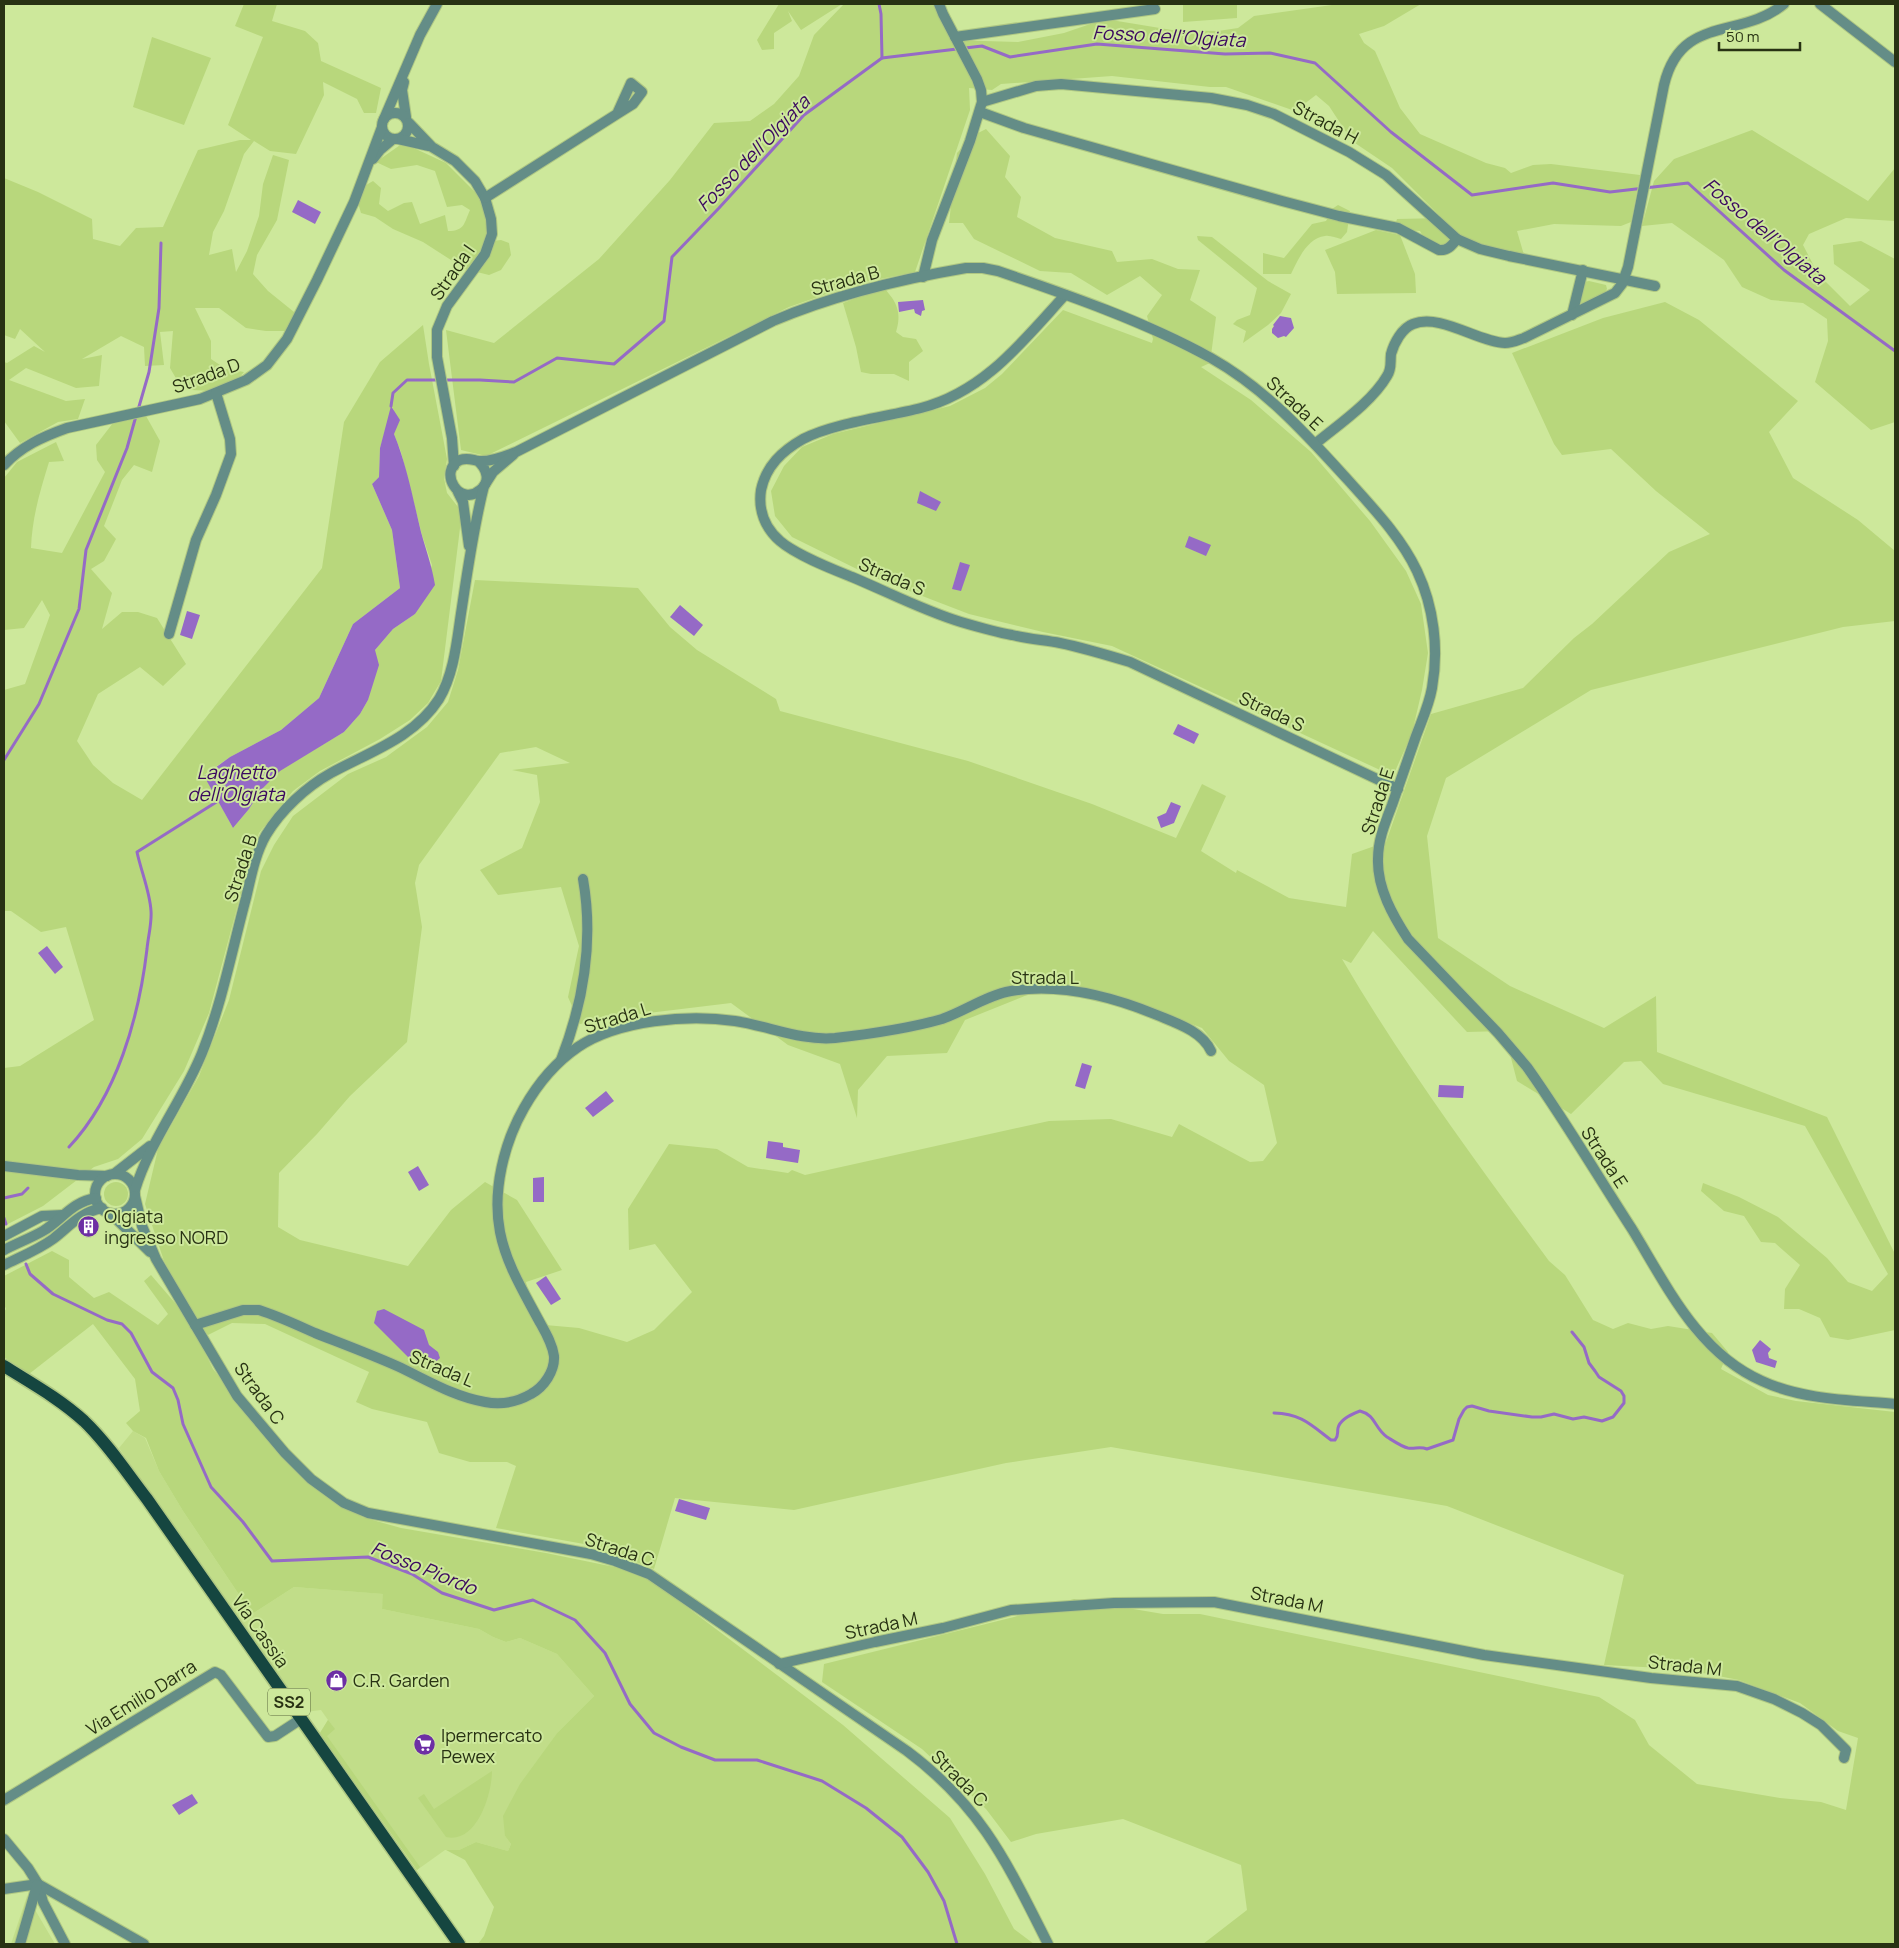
<svg xmlns="http://www.w3.org/2000/svg" width="1899" height="1948" font-family="Manrope,sans-serif">
	<style>
		.built { fill: #c1dd89 }
		.green { fill: #b8d77c; fill-rule: evenodd }
		.water { fill: #956ac6 }
		.lines { fill: none; stroke-linecap: round; stroke-linejoin: round }
		.stream { stroke: #956ac6; stroke-width: 3 }
		.minor-casing { stroke: #afc783; stroke-width: 12 }
		.primary-casing { stroke: #afc783; stroke-width: 15 }
		.minor { stroke: #648d87; stroke-width: 10 }
		.primary { stroke: #154640; stroke-width: 12 }
		.labels { text-anchor: middle; dominant-baseline: central; stroke-width: 4; stroke-linejoin: round; paint-order: stroke }
		.shield { fill: #cde89b; stroke: #5a693c; stroke-width: 1 }
		.shield-label { font-size: 16px; font-weight: bold; fill: #283213 }
		.street-label { font-size: 18px; fill: #283213; stroke: #cde89b }
		.poi-label { font-size: 18px; fill: #283213; stroke: #cde89b; text-anchor: start }
		.water-label { font-size: 19px; font-style: italic; fill: #3a085f; stroke: #cde89b }
	</style>
	<rect width="100%" height="100%" fill="#cde89b"/>
	<!-- built -->
	<g class="built">
		<polygon points="133,1431 145,1438 159,1471 183,1511 252,1614 294,1587 384,1594 382,1609 479,1629 493,1637 506,1642 520,1638 557,1654 594,1696 558,1732 505,1836 511,1844 508,1851 476,1842 459,1850 445,1850 417,1870 320,1733 328,1720 321,1710 305,1712 119,1448"/>
		<polygon points="27,1896 55,1944 11,1944"/>
	</g>
	<!-- green -->
	<g class="green">
		<polygon points="244,4 277,4 272,21 305,31 318,43 321,61 381,88 376,113 364,113 357,99 323,82 324,95 296,154 270,151 254,141 244,154 224,211 213,232 209,255 232,249 236,272 247,251 259,216 263,184 273,155 289,160 277,220 257,255 253,274 268,291 299,316 291,331 266,331 246,328 219,308 195,308 211,341 211,359 226,369 244,372 236,381 214,391 191,390 177,380 170,368 173,331 160,332 164,365 145,366 144,347 121,336 82,359 102,355 99,386 76,388 26,368 9,380 66,401 85,399 78,419 58,422 20,443 4,421 4,362 7,363 34,346 45,352 20,329 15,339 4,335 4,178 38,192 92,219 93,239 120,246 136,228 163,227 198,150 240,140 251,140 228,125 263,37 235,26"/>
		<polygon points="779,4 842,4 801,30 788,11 792,21 774,33 774,49 762,50 757,40"/>
		<polygon points="844,4 935,4 950,40 1018,42 1064,33 1105,19 1172,30 1218,31 1238,28 1254,16 1339,4 1421,4 1384,26 1359,34 1364,43 1375,51 1400,108 1420,134 1486,163 1505,168 1511,173 1533,165 1551,164 1640,175 1631,222 1621,226 1554,224 1517,231 1524,255 1481,244 1465,239 1431,251 1420,231 1394,229 1397,219 1442,218 1392,168 1352,141 1329,106 1316,95 1295,111 1226,87 1210,87 1112,76 1001,84 992,90 969,88 970,110 915,272 855,284 789,307 486,456 461,450 446,330 494,343 599,259 670,180 714,123 750,121 774,104 799,76 814,35"/>
		<polygon points="1183,4 1237,4 1237,18 1183,22"/>
		<polygon points="152,37 211,58 184,125 133,107"/>
		<polygon points="986,129 1010,156 1005,177 1021,197 1017,217 1055,238 1112,251 1117,262 1152,259 1178,269 1200,270 1190,300 1216,317 1210,363 1201,367 1251,400 1311,452 1370,521 1406,571 1421,604 1428,653 1422,690 1412,733 1393,776 1112,646 1043,632 969,614 873,577 792,537 775,516 771,491 784,466 802,447 833,434 950,406 985,388 1002,374 1063,310 1152,343 1153,339 1147,316 1162,295 1140,276 1107,295 1071,273 1040,271 974,239 963,223 949,223 957,153 974,135"/>
		<polygon points="1752,130 1868,201 1895,168 1895,221 1846,218 1809,234 1803,245 1818,274 1850,306 1870,290 1834,264 1833,245 1861,241 1895,259 1895,422 1871,430 1815,382 1828,341 1827,319 1803,303 1771,300 1742,287 1724,260 1672,223 1642,226 1654,181 1674,159"/>
		<path d="M403,143L446,163L479,196L493,241L501,240L509,243L511,255L501,270L489,275L465,269L423,242L393,229L375,217L361,213L358,203L361,188L373,181L381,188L379,204L388,211L404,203L412,202L420,224L445,215L448,231C465,231 464,223 470,210L462,205L447,207L435,171L417,165L391,169L376,162Z"/>
		<path d="M1338,205L1350,211L1347,232L1341,239C1336,238 1330,235 1325,236C1307,238 1298,260 1291,274H1263V253L1284,258L1312,224L1326,221L1332,209Z"/>
		<polygon points="1376,230 1400,235 1415,274 1416,293 1337,294 1335,272 1325,250"/>
		<polygon points="1197,236 1212,237 1268,281 1291,294 1281,313 1268,325 1243,343 1246,331 1233,324 1237,320 1250,315 1257,288 1198,240"/>
		<polygon points="1589,281 1606,285 1607,289 1605,292 1580,305 1579,304 1584,282"/>
		<path d="M884,288C897,302 902,313 896,332L903,337L916,339L923,351L909,362V381L894,374H871L861,372L856,347L843,303Z"/>
		<path d="M1665,302L1699,320L1798,401L1769,432L1793,478L1858,520L1895,551V621L1843,627L1591,690L1446,778L1427,836L1438,938L1510,986L1604,1028L1656,996L1657,1052L1827,1117L1895,1254V1330L1848,1340L1830,1337L1820,1318L1799,1309H1784L1785,1289L1800,1265L1775,1243L1761,1242L1744,1216L1724,1211L1701,1191L1703,1183L1739,1197L1778,1217L1827,1258L1848,1282L1872,1291L1888,1274L1805,1126L1663,1084L1641,1061L1624,1062L1571,1114L1517,1081L1504,1031L1467,1032L1373,931L1351,963L1342,959C1404,1065 1477,1163 1549,1261L1565,1275L1593,1320L1613,1329L1628,1323L1651,1329L1668,1326L1712,1333L1728,1352L1721,1369L1768,1395L1796,1401L1895,1412V1944H1203L1247,1910L1241,1865L1123,1819L1036,1834L1011,1842L986,1809L922,1749L822,1682L824,1664L1014,1617L1074,1599L1163,1614H1200L1599,1697L1635,1720L1649,1745L1697,1784L1780,1798L1821,1802L1846,1810L1858,1738L1838,1731L1800,1703L1739,1680L1682,1669L1604,1665L1624,1575L1447,1506L1111,1447L1006,1463L794,1510L675,1498L654,1569L595,1546L496,1528L516,1466L507,1462H470L439,1453L427,1422L372,1409L356,1402L369,1372L265,1324L232,1323L208,1335L193,1314L164,1261L145,1204L158,1149L199,1076L229,1000L261,871L274,845L293,816L348,774L386,757L427,727L448,702L458,670L475,580L638,588L670,627L697,650L776,699L780,711L968,761L1092,804L1176,838L1202,784L1226,796L1201,851L1236,873L1237,870L1289,898L1346,907L1352,854L1386,842L1431,714L1523,688L1574,638L1592,624L1669,552L1710,534L1656,491L1611,449L1562,455L1554,444L1512,353L1603,318ZM536,747L570,763L512,770L537,775L540,802L522,848L480,870L498,895L561,887L579,946L568,997L580,1024L607,1018L731,1003L788,1045L840,1064L857,1118L858,1090L887,1056L947,1053L965,1020L1057,983L1151,1008L1202,1028L1229,1061L1264,1085L1277,1143L1263,1161L1250,1162L1179,1124L1172,1137L1111,1119L1049,1121L805,1175L792,1170L788,1173L748,1167L717,1149L669,1144L628,1209L629,1250L655,1244L692,1292L654,1330L627,1342L579,1328L534,1324L526,1282L562,1270L517,1200L485,1182L451,1210L408,1266L300,1240L278,1227L279,1173L317,1134L350,1096L407,1042L422,927L415,883L419,865L500,753Z"/>
		<path d="M423,325L429,364L447,459L444,478L447,493L462,512L441,681L428,703L410,720L380,739L320,771L293,791L259,833L250,859L209,1013L184,1071L142,1139L118,1159L94,1167L43,1206L4,1226V1068L20,1066L94,1020L66,927L41,932L11,911H4V690L25,684L50,615L42,600L24,628L4,630V478L17,462L56,442L64,461L49,462C40,491 32,518 31,548L62,553L105,472L97,460L96,445L113,423L146,416L160,441L152,472L134,465L122,480L104,526L116,539L104,561L91,569L112,593L102,629L122,612H138L157,618L186,664L163,686L140,667L98,694L77,741L93,765L113,783L142,800L322,568L344,422L380,362ZM392,407L394,411V434L401,452L422,535L432,565L415,614L393,629L375,650L368,700L360,714L344,732L280,770L261,790L249,809L233,828L204,775L230,757L281,730L319,698L353,624L400,588L392,530L372,484L379,477L380,448Z"/>
		<circle cx="116" cy="1194" r="12"/>
		<polygon points="52,1251 69,1260 69,1277 94,1298 109,1292 158,1325 168,1314 144,1281 151,1275 188,1318 213,1369 267,1437 304,1478 362,1517 401,1528 546,1553 629,1570 651,1580 843,1725 950,1818 985,1874 1014,1929 1034,1944 478,1944 484,1936 494,1907 465,1860 446,1850 459,1850 476,1842 508,1851 511,1844 505,1836 503,1816 520,1784 558,1732 594,1696 557,1654 520,1638 506,1642 493,1637 479,1629 382,1609 383,1594 294,1587 252,1614 183,1511 159,1471 146,1438 133,1431 126,1423 140,1411 135,1379 93,1324 29,1374 4,1357 4,1312 6,1309 4,1304 4,1276"/>
		<polygon points="328,1720 335,1729 327,1736 420,1867 417,1870 320,1733"/>
		<path d="M492,1771C492,1794 477,1844 446,1837L418,1798L424,1794L434,1809Z"/>
	</g>
	<!-- water -->
	<g class="water">
		<polygon points="298,200 321,212 315,224 292,212"/>
		<polygon points="923,300 925,310 922,311 921,316 915,313 914,309 899,312 898,302"/>
		<polygon points="1280,316 1291,318 1294,328 1286,337 1284,336 1278,338 1272,333 1272,329 1274,326 1273,325"/>
		<path d="M391,406L400,420L394,434C407,466 413,499 421,532C426,550 432,566 435,585L415,614L393,629L375,650L379,665L368,700L360,714L344,732L280,771L261,790L249,809L233,828L204,776L230,757L281,730L319,698L353,624L400,588L392,530L372,484L379,477L380,448Z"/>
		<polygon points="920,491 941,502 936,511 917,503"/>
		<polygon points="1189,536 1211,545 1206,556 1185,547"/>
		<polygon points="960,562 970,565 961,591 952,589"/>
		<polygon points="680,605 703,625 694,636 670,617"/>
		<polygon points="187,611 200,615 192,639 180,635"/>
		<polygon points="1178,724 1199,734 1194,744 1173,734"/>
		<polygon points="1171,802 1181,806 1174,823 1161,828 1157,817 1166,813"/>
		<polygon points="47,946 63,967 55,974 38,953"/>
		<polygon points="1082,1063 1092,1066 1085,1089 1075,1086"/>
		<polygon points="1439,1085 1464,1086 1463,1098 1438,1097"/>
		<polygon points="606,1091 614,1101 593,1117 585,1108"/>
		<polygon points="768,1141 783,1143 783,1147 800,1150 798,1163 766,1158"/>
		<polygon points="418,1166 429,1185 419,1191 408,1172"/>
		<polygon points="544,1177 544,1202 533,1202 533,1178"/>
		<polygon points="546,1276 561,1299 551,1305 536,1283"/>
		<polygon points="384,1309 424,1330 429,1345 438,1352 440,1358 433,1364 408,1357 374,1323 377,1311"/>
		<polygon points="1760,1340 1771,1349 1768,1353 1769,1358 1777,1361 1775,1368 1756,1362 1752,1350"/>
		<polygon points="679,1499 710,1508 706,1520 675,1511"/>
		<polygon points="192,1794 198,1803 179,1815 172,1805"/>
	</g>
	<g class="lines">
		<!-- stream -->
		<g class="stream">
			<polyline points="879,4 881,14 882,58"/>
			<polyline points="391,406 393,393 407,380 480,380 514,382 557,358 614,364 664,321 672,257 719,208 804,115 882,58 982,46 1010,57 1097,44 1225,54 1270,53 1315,63 1391,132 1472,195 1553,183 1610,192 1688,183 1784,270 1895,351"/>
			<polyline points="138,410 149,372 159,308 161,243"/>
			<polyline points="4,760 39,704 79,609 86,550 127,448 136,416"/>
			<path d="M69,1147C117,1096 139,1017 147,949C148,937 152,923 151,911C150,892 141,871 137,852L218,801"/>
			<polyline points="4,1198 22,1194 28,1188"/>
			<polyline points="4,1218 6,1224"/>
			<polyline points="26,1264 30,1274 53,1294 107,1320 122,1324 131,1333 152,1372 173,1388 178,1400 183,1424 211,1487 243,1522 272,1561 368,1557 412,1574 442,1593 494,1610 533,1600 575,1620 605,1653 630,1704 654,1733 681,1747 715,1760 757,1760 822,1781 866,1808 902,1837 928,1872 944,1901 957,1944"/>
			<path d="M1274,1413C1302,1414 1311,1425 1331,1440H1335C1339,1435 1337,1433 1338,1428C1340,1419 1352,1414 1360,1411C1376,1415 1374,1428 1387,1437C1392,1440 1402,1447 1408,1448C1415,1449 1420,1446 1427,1449L1453,1440L1459,1419L1464,1410L1467,1407L1472,1406L1489,1411L1532,1417H1541L1554,1414L1573,1419L1584,1417L1602,1421L1613,1417L1624,1403V1396L1621,1391L1599,1377L1595,1371L1589,1363L1584,1347L1572,1332"/>
		</g>
		<defs>
			<g id="minor">
				<polyline points="1820,4 1895,62"/>
				<polyline points="955,37 1155,9"/>
				<polyline points="404,82 402,90 406,117"/>
				<polyline points="982,102 1036,86 1061,84 1211,98 1247,105 1274,114 1349,152 1386,175 1457,239 1480,249 1509,256 1655,286"/>
				<path d="M980,112L1024,128L1282,201L1339,216L1398,228L1439,250C1448,251 1452,245 1457,239"/>
				<circle cx="395" cy="126" r="13"/>
				<polyline points="384,119 420,35 437,4"/>
				<polyline points="409,123 432,147 455,161 475,181 485,198 491,219 492,234 485,254 447,306 437,330 437,357 452,438 454,466"/>
				<polyline points="398,139 429,146"/>
				<polyline points="373,159 380,150 393,139"/>
				<polyline points="485,198 617,114 633,104 642,92 631,83 617,114"/>
				<polyline points="923,277 932,240 970,141 982,102 981,90 977,79 943,14 939,4"/>
				<path d="M1065,295C1023,341 984,392 921,408C886,417 834,423 803,439C782,451 766,466 761,490C758,510 765,528 780,541C796,555 832,569 852,577C888,592 924,611 961,622C978,627 995,632 1012,635C1028,639 1044,640 1060,643C1084,648 1107,655 1130,662L1398,789"/>
				<polyline points="1572,315 1583,270"/>
				<path d="M1315,444C1338,425 1372,402 1387,376C1392,369 1390,362 1391,354C1394,343 1402,328 1413,324C1440,313 1478,342 1505,343C1512,343 1518,340 1524,338L1615,293L1622,284L1628,267L1664,85C1681,14 1740,40 1784,4"/>
				<path d="M478,461C487,469 491,482 480,490C460,508 437,471 460,460C468,457 472,460 479,461C492,462 505,456 516,452L773,321C834,295 901,279 966,268H983L998,271C1068,295 1146,322 1211,358C1266,389 1306,434 1348,480C1373,508 1401,537 1417,571C1434,607 1439,649 1432,688C1429,705 1422,720 1416,736C1408,759 1400,782 1392,805C1385,823 1378,840 1378,859C1377,888 1393,916 1408,939L1498,1033L1527,1067C1564,1119 1597,1175 1632,1229C1667,1286 1698,1353 1762,1381C1803,1400 1851,1400 1895,1404"/>
				<path d="M4,465C22,446 42,437 67,428L200,399L246,380L267,365L287,339L317,280L354,202L382,127"/>
				<polyline points="458,492 463,502 469,546"/>
				<polyline points="169,634 196,540 216,495 231,454 230,439 216,393"/>
				<path d="M561,1060C584,1001 594,942 583,879"/>
				<polyline points="4,1166 78,1175 107,1176"/>
				<polyline points="114,1174 150,1146"/>
				<circle cx="115" cy="1194" r="20"/>
				<path d="M135,1190C150,1141 183,1100 202,1053C222,1003 232,950 246,898C251,877 255,854 266,835C281,810 306,787 331,773C369,752 414,738 439,699C455,672 457,638 462,607C468,567 474,525 484,486L493,472L513,455"/>
				<path d="M135,1196L142,1226L156,1259L237,1396L285,1453L311,1479L344,1503L368,1513L591,1554L615,1561L649,1574L907,1751C982,1807 1007,1863 1048,1944"/>
				<polyline points="110,1213 150,1252"/>
				<polyline points="4,1236 42,1216 63,1215"/>
				<path d="M4,1250C17,1243 31,1238 43,1231C62,1220 71,1202 96,1198"/>
				<path d="M4,1265C20,1257 38,1250 53,1239C70,1226 79,1213 102,1208"/>
				<path d="M195,1325L243,1310H259C278,1316 297,1325 315,1333C343,1344 370,1354 397,1366C425,1379 454,1397 485,1402C500,1405 517,1402 531,1394C544,1387 555,1371 554,1356C552,1342 544,1330 538,1319C523,1291 506,1263 500,1232C492,1191 504,1143 524,1108C537,1085 556,1062 578,1047C618,1020 688,1014 735,1021C769,1026 801,1041 835,1038C871,1034 907,1029 942,1019C965,1011 987,995 1011,991C1060,983 1111,996 1157,1015C1176,1023 1202,1031 1211,1051"/>
				<polyline points="779,1664 875,1642 943,1628 1011,1610 1114,1603 1214,1602 1484,1655 1651,1678 1737,1686 1774,1699 1802,1713 1821,1725 1846,1750 1844,1758"/>
				<polyline points="4,1800 215,1672 221,1675 268,1737 275,1736 301,1719"/>
				<polyline points="4,1839 28,1868 38,1884 43,1902 65,1944"/>
				<polyline points="4,1889 38,1884 144,1944"/>
				<polyline points="20,1944 37,1885"/>
			</g>
			<path id="primary" d="M4,1366C31,1383 60,1399 84,1421C108,1444 127,1473 147,1499L459,1944"/>
		</defs>
		<!-- minor casing -->
		<use href="#minor" class="minor-casing"/>
		<!-- primary casing -->
		<use href="#primary" class="primary-casing"/>
		<!-- minor -->
		<use href="#minor" class="minor"/>
		<!-- primary -->
		<use href="#primary" class="primary"/>
	</g>
	<!-- icons -->
	<defs>
		<symbol id="building-disc" viewBox="-11 -11 22 22"><circle r="9.5" fill="#6d2fa4" stroke="#cde89b"/><path d="M-4-6H4V6H1V3H-1V6H-4ZM-2.5-4.3h1.7v1.8h-1.7ZM.8-4.3h1.7v1.8H.8ZM-2.5-1h1.7V.8h-1.7ZM.8-1h1.7V.8H.8Z" fill="#fff"/></symbol>
		<symbol id="shop-disc" viewBox="-11 -11 22 22"><circle r="9.5" fill="#6d2fa4" stroke="#cde89b"/><path d="M-5-2.5h2.3a2.7 3.5 0 0 1 5.4 0H5L5.5 6h-11ZM-1.5-2.5h3a1.5 2.3 0 0 0-3 0Z" fill="#fff"/></symbol>
		<symbol id="supermarket-disc" viewBox="-11 -11 22 22"><circle r="9.5" fill="#6d2fa4" stroke="#cde89b"/><path d="M-6-5.5h2.5l.6 2H6L4.5 2H-2.5L-4.4-4H-6ZM-1.5 3.2a1.3 1.3 0 1 0 .1 0ZM3 3.2a1.3 1.3 0 1 0 .1 0Z" fill="#fff"/></symbol>
	</defs>
	<g fill-rule="evenodd">
		<use href="#building-disc" x="76" y="1214" width="25" height="25"/>
		<use href="#shop-disc" x="324" y="1668" width="25" height="25"/>
		<use href="#supermarket-disc" x="412" y="1732" width="25" height="25"/>
	</g>
	<g class="labels">
		<!-- shield labels -->
		<rect class="shield" x="268" y="1688.5" width="42" height="27" rx="4"/>
		<g class="shield-label">
			<text x="289" y="1702">SS2</text>
		</g>
		<!-- street labels -->
		<g class="street-label">
			<text transform="translate(1326 122) rotate(28)">Strada H</text>
			<text transform="translate(452 272) rotate(-55)">Strada I</text>
			<text transform="translate(845 280) rotate(-15)">Strada B</text>
			<text transform="translate(206 375) rotate(-20)">Strada D</text>
			<text transform="translate(1295 403) rotate(43)">Strada E</text>
			<text transform="translate(892 576) rotate(23)">Strada S</text>
			<text transform="translate(1272 711) rotate(25)">Strada S</text>
			<text transform="translate(1377 801) rotate(-72)">Strada E</text>
			<text transform="translate(240 868) rotate(-72)">Strada B</text>
			<text x="1045" y="977">Strada L</text>
			<text transform="translate(617 1017) rotate(-17)">Strada L</text>
			<text transform="translate(1605 1157) rotate(57)">Strada E</text>
			<text transform="translate(442 1368) rotate(23)">Strada L</text>
			<text transform="translate(260 1393) rotate(54)">Strada C</text>
			<text transform="translate(620 1549) rotate(18)">Strada C</text>
			<text transform="translate(1287 1599) rotate(11)">Strada M</text>
			<text transform="translate(881 1625) rotate(-12)">Strada M</text>
			<text transform="translate(261 1631) rotate(55)">Via Cassia</text>
			<text transform="translate(1685 1665) rotate(6)">Strada M</text>
			<text transform="translate(141 1697) rotate(-32)">Via Emilio Darra</text>
			<text transform="translate(960 1778) rotate(45)">Strada C</text>
		</g>
		<!-- poi labels -->
		<g class="poi-label">
			<text x="104" y="1216">Olgiata<tspan x="104" dy="21">ingresso NORD</tspan></text>
			<text x="353" y="1680">C.R. Garden</text>
			<text x="441" y="1735">Ipermercato<tspan x="441" dy="21">Pewex</tspan></text>
		</g>
		<!-- water labels -->
		<g class="water-label">
			<text transform="translate(1169 36) rotate(3)">Fosso dell’Olgiata</text>
			<text transform="translate(753 153) rotate(-46)">Fosso dell’Olgiata</text>
			<text transform="translate(1765 231) rotate(40)">Fosso dell’Olgiata</text>
			<text x="236" y="772">Laghetto<tspan x="236" dy="22">dell'Olgiata</tspan></text>
			<text transform="translate(424 1568) rotate(22)">Fosso Piordo</text>
		</g>
	</g>
	<!-- border -->
	<rect width="1899" height="1948" fill="none" stroke="#283213" stroke-width="10"/>
	<!-- scale -->
	<path d="M1719 42v8h81v-8" fill="none" stroke="#283213" stroke-width="2.5"/>
	<text x="1726" y="42" font-size="15" fill="#283213" stroke="#cde89b" stroke-width="4" paint-order="stroke">50 m</text>
</svg>
